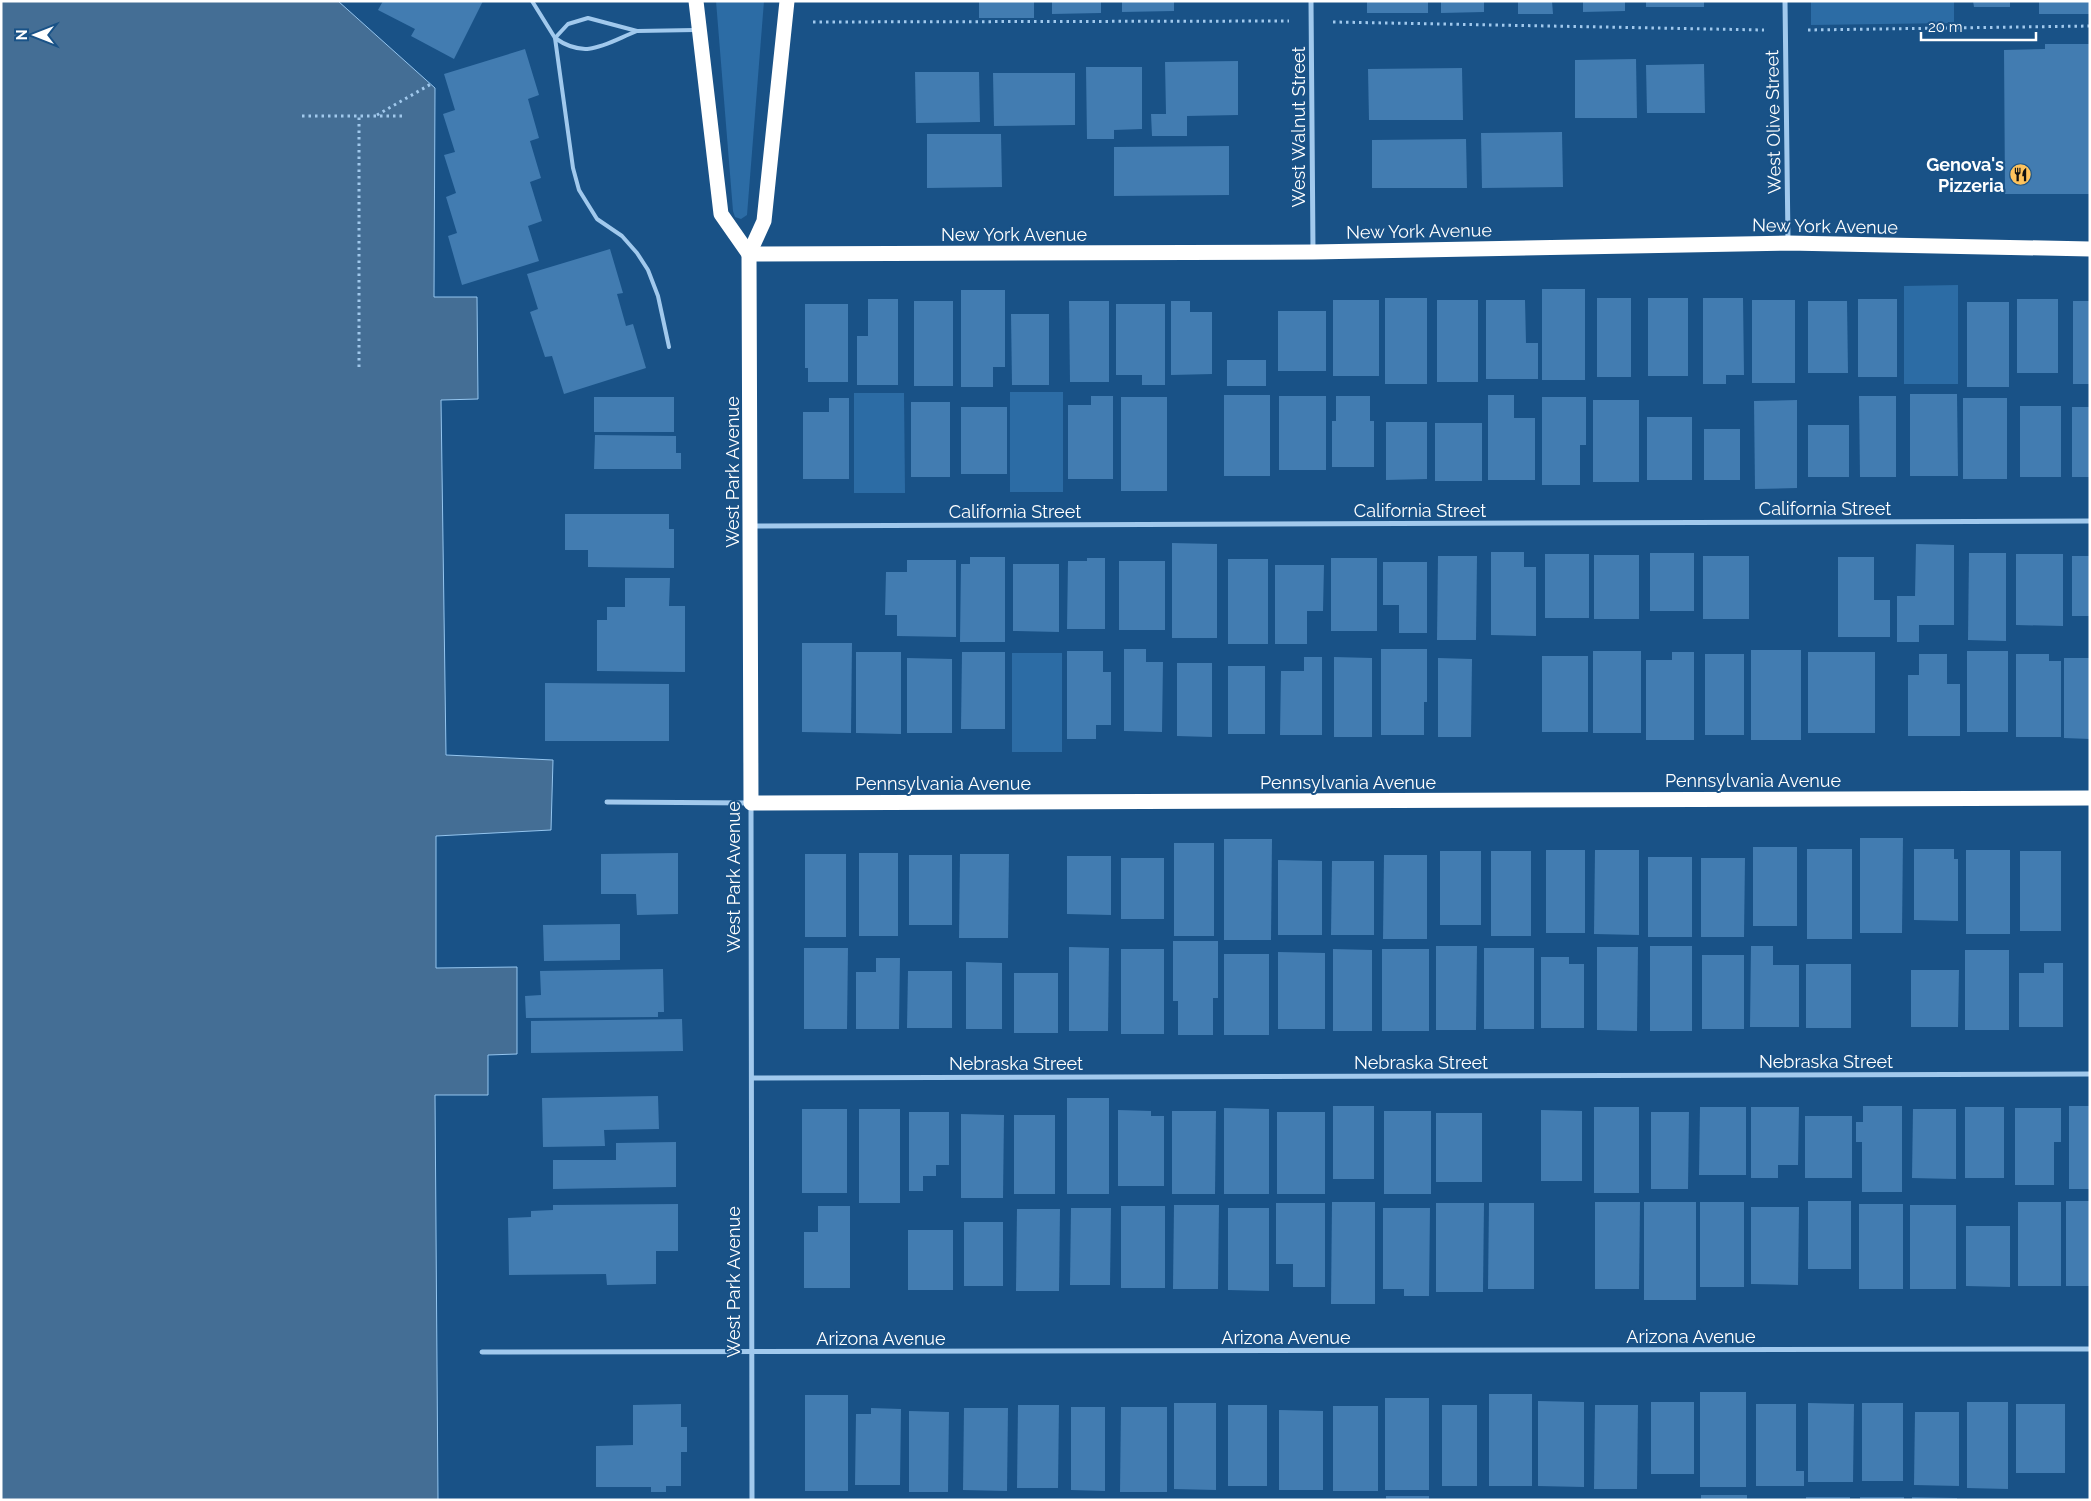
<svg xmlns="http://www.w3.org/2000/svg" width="2091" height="1501" font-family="Raleway,sans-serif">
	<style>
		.green { fill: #2c6ca5 }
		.water { fill: #446e95; stroke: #94c5ef }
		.building { fill: #427cb1 }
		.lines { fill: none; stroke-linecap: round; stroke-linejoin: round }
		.path { stroke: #a1c9ed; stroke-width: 3; stroke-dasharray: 2.5 4; stroke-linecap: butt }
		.lane { stroke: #a1c9ed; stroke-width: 4 }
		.street { stroke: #a1c9ed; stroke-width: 5 }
		.highway { stroke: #fff; stroke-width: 15 }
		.labels { text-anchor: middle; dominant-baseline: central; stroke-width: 4; stroke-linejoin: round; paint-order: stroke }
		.street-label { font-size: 18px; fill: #fff; stroke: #195287 }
		.poi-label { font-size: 18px; font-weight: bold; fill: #fff; stroke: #195287; text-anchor: end }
	</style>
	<rect width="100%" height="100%" fill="#195287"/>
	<!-- green -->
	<g class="green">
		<polygon points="716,1 764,1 747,215 741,219 735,217 733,211"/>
		<polygon points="1811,1 1954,1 1954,23 1811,25"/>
		<polygon points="1958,285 1958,384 1904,384 1904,286"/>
		<rect x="1010" y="392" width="53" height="100"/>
		<polygon points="854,393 904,393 905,493 854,493"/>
		<rect x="1012" y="653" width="50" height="99"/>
	</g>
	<!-- water -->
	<polygon class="water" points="1,1 338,1 435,88 434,297 477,297 478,399 441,400 446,755 553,760 551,830 436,836 436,968 517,967 517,1054 488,1055 488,1095 435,1095 438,1500 1,1500"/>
	<!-- building -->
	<g class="building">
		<polygon points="383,1 483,1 454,59 411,36 415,29 378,10"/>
		<rect x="979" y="1" width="55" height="17"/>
		<polygon points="1052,1 1101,1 1101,13 1052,14"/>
		<polygon points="1122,1 1174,1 1174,11 1122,12"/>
		<rect x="1367" y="1" width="61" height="12"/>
		<polygon points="1441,1 1484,1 1484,12 1441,13"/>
		<polygon points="1518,1 1552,1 1553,14 1518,14"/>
		<polygon points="1583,1 1625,1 1625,11 1583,12"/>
		<rect x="1646" y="1" width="58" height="6"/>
		<polygon points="1973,1 2010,1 2010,7 1974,7"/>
		<rect x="2039" y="1" width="51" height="13"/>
		<polygon points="2045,44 2090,44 2090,194 2005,194 2004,50 2045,49"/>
		<polygon points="525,49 539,95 528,99 539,138 530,141 541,178 530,182 542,221 528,226 539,261 462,285 448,236 457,233 446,197 456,193 444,155 455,152 443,114 455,110 444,74"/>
		<polygon points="1636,59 1637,118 1575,118 1575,60"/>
		<polygon points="1238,61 1238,115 1187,116 1187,136 1152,136 1151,114 1166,114 1165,62"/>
		<polygon points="1704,64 1705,113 1647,113 1646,65"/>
		<polygon points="1086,67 1142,67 1142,129 1114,130 1114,139 1087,139"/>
		<polygon points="1462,68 1463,120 1369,120 1368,69"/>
		<polygon points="915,72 979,72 980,122 916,123"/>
		<polygon points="993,73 1075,73 1075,125 994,126"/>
		<polygon points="1562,132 1563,187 1482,188 1481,133"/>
		<polygon points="927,134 1001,134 1002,187 927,188"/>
		<polygon points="1466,139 1467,188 1372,188 1372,140"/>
		<polygon points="1229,146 1229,195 1114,196 1114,147"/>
		<polygon points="610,249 623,293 617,294 626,326 633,324 646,368 564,394 552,356 545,357 530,312 538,309 527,274"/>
		<rect x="1542" y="289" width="43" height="91"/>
		<polygon points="961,290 1005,290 1005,367 993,367 993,387 961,387"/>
		<rect x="1385" y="298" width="42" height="86"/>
		<rect x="1597" y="298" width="34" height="79"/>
		<rect x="1648" y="298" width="40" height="78"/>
		<polygon points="1703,298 1743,298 1744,375 1726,375 1726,384 1703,384"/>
		<polygon points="868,299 898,299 898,385 857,385 857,336 868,336"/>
		<rect x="1858" y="299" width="39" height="78"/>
		<rect x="2017" y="299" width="41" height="74"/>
		<rect x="1333" y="300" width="46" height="76"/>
		<rect x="1437" y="300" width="41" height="82"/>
		<polygon points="1486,300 1525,300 1526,343 1538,343 1538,379 1486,379"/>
		<rect x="1752" y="300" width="43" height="83"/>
		<rect x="914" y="301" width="39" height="85"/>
		<polygon points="1069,301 1109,301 1109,382 1070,382"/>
		<polygon points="1171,301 1190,301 1190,312 1212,312 1212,374 1171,375"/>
		<polygon points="1808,301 1847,301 1848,373 1808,373"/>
		<rect x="2073" y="301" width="17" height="83"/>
		<rect x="1967" y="302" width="42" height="85"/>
		<polygon points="805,304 848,304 848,382 808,382 808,368 805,368"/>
		<polygon points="1116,304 1165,304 1165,385 1142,385 1142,375 1116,375"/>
		<rect x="1278" y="311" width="48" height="60"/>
		<polygon points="1011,314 1049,314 1049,385 1012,385"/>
		<rect x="1227" y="360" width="39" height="26"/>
		<polygon points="1910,394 1957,394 1958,476 1910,476"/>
		<rect x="1224" y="395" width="46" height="81"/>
		<polygon points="1488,395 1514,395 1514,418 1535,418 1535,480 1488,480"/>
		<polygon points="1091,396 1113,396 1113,479 1068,479 1068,405 1091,405"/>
		<rect x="1279" y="396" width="47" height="74"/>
		<polygon points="1336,396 1370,396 1370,421 1374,421 1374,467 1332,467 1332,421 1336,421"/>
		<polygon points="1859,396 1896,396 1896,477 1860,477"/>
		<rect x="594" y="397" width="80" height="35"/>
		<rect x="1121" y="397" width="46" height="94"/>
		<polygon points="1542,397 1586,397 1586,445 1580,445 1580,485 1542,485"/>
		<polygon points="829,398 849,398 849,479 803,479 803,412 829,412"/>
		<rect x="1963" y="398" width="44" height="81"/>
		<rect x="1593" y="400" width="46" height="82"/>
		<polygon points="1797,400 1797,488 1755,489 1754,401"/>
		<rect x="911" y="402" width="39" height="75"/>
		<rect x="2020" y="406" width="41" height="71"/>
		<rect x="961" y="407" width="46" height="67"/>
		<rect x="2072" y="407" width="18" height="70"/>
		<rect x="1647" y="417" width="45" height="63"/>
		<polygon points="1386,422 1427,422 1427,479 1386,480"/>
		<rect x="1435" y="423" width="47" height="58"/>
		<rect x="1808" y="425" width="41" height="52"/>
		<rect x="1704" y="429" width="36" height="51"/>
		<polygon points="595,435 676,436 676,453 681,453 681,469 594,469"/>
		<polygon points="565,514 669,514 669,529 674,529 674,568 588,567 588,550 565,550"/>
		<polygon points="1172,543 1217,544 1217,638 1172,638"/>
		<polygon points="1916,544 1954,545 1954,625 1919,625 1919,642 1897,642 1897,596 1915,596"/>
		<polygon points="1491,552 1524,552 1524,567 1536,567 1536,636 1491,635"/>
		<rect x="1650" y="553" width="44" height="58"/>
		<polygon points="1969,553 2006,553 2006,641 1968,640"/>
		<rect x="1545" y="554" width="44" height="64"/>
		<polygon points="2016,554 2063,554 2063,626 2016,625"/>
		<rect x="1594" y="555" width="45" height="64"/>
		<polygon points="1438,556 1477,556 1476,640 1437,640"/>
		<rect x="1703" y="556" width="46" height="63"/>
		<rect x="2072" y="556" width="18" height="60"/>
		<polygon points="970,557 1005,557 1005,642 960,642 961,564 970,564"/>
		<polygon points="1838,557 1874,557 1874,600 1890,600 1890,637 1838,637"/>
		<polygon points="1087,558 1105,558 1105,629 1067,629 1068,561 1087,561"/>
		<rect x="1331" y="558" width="46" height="73"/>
		<rect x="1228" y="559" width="40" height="85"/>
		<polygon points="907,560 956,560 956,637 897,636 897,615 885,615 886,572 907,572"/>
		<rect x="1119" y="561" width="46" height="69"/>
		<polygon points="1383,562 1427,562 1427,633 1399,633 1399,605 1383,605"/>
		<polygon points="1013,564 1059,564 1059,632 1013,631"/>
		<polygon points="1275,565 1324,565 1323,611 1307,611 1307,644 1275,644"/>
		<polygon points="625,578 670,578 669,606 685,606 685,672 597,671 597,620 607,620 607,607 625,607"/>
		<polygon points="802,643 852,643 851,733 802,732"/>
		<polygon points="1124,649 1146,649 1146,662 1163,662 1162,732 1124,731"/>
		<polygon points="1381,649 1427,649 1427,702 1424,702 1424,735 1381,735"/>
		<rect x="1751" y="650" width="50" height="90"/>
		<polygon points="1067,651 1103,651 1103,672 1111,672 1111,725 1096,725 1096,739 1067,739"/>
		<rect x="1593" y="651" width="48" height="82"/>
		<rect x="1967" y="651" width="41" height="81"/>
		<polygon points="856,652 901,652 901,734 856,733"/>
		<polygon points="962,652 1005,652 1005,729 961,729"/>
		<polygon points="1672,652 1694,652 1694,740 1646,740 1646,660 1672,660"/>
		<rect x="1808" y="652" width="67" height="81"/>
		<rect x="1705" y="654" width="39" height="81"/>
		<polygon points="1919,654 1947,654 1947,684 1960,684 1960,736 1908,736 1908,675 1919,675"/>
		<polygon points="2016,654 2049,654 2049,661 2061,661 2061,737 2016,737"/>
		<rect x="1542" y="656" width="46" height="76"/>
		<polygon points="1304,657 1322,657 1322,735 1280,735 1281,671 1304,671"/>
		<polygon points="1334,657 1372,658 1372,737 1334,737"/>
		<polygon points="907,658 952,659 952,733 907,733"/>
		<polygon points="1438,658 1472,659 1471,737 1438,737"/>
		<polygon points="2064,658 2090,658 2090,739 2064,738"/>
		<polygon points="1177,663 1212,663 1212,737 1177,736"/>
		<rect x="1228" y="666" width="37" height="68"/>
		<polygon points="545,683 669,684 669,741 545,741"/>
		<polygon points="1860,838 1903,838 1902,933 1860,933"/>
		<polygon points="1224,839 1272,839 1271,940 1224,940"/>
		<rect x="1174" y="843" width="40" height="93"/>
		<rect x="1753" y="847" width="44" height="79"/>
		<rect x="1807" y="849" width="45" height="90"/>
		<polygon points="1914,849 1954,849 1954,859 1958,859 1958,921 1914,920"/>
		<rect x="1546" y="850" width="39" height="83"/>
		<polygon points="1595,850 1639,850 1639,935 1594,934"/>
		<rect x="1966" y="850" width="44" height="84"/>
		<rect x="1440" y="851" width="41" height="74"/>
		<rect x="1491" y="851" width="40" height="85"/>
		<rect x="2020" y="851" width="41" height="80"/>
		<polygon points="678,853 678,914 637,915 636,894 601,894 601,854"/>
		<rect x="859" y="853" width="39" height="83"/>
		<rect x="805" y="854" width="41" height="83"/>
		<polygon points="960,854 1009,854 1008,938 959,938"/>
		<rect x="909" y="855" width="43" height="70"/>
		<polygon points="1384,855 1427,855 1427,939 1383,939"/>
		<polygon points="1067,856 1111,856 1111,915 1067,914"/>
		<rect x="1648" y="857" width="44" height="80"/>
		<rect x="1121" y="858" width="43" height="61"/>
		<polygon points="1701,858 1745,858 1744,937 1701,937"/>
		<polygon points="1278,860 1322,861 1322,935 1278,935"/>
		<polygon points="1332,861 1374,861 1374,935 1331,935"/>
		<polygon points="620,924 620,960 544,961 543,925"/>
		<polygon points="1173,941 1218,941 1218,998 1213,998 1213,1035 1178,1035 1178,1001 1173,1001"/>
		<polygon points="1436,946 1477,946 1476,1030 1436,1030"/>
		<rect x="1650" y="946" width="42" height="85"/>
		<polygon points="1751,946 1773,946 1773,965 1799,965 1799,1027 1750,1027"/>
		<polygon points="1069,947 1109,948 1108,1031 1069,1031"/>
		<polygon points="1597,947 1638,947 1637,1031 1597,1030"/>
		<polygon points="804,948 848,948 847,1029 804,1029"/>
		<rect x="1484" y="948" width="50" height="81"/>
		<rect x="1121" y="949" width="43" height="85"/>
		<polygon points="1333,949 1372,950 1372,1031 1333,1031"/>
		<rect x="1382" y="949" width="47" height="82"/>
		<rect x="1965" y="950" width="44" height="80"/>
		<polygon points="1278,952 1325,953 1325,1029 1278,1029"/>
		<rect x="1224" y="954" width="45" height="81"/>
		<rect x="1702" y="955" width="42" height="74"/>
		<polygon points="1541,957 1569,957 1569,964 1584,964 1584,1028 1541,1028"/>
		<polygon points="876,958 900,958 899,1029 856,1029 856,972 876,972"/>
		<polygon points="966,962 1002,963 1002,1029 966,1029"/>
		<polygon points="2044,963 2063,963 2063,1027 2019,1027 2019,973 2044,973"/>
		<rect x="1806" y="964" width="45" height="64"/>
		<polygon points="663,969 664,1012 658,1012 658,1017 526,1018 525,996 541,995 540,971"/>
		<polygon points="1911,970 1959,970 1958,1027 1911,1027"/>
		<polygon points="908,971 952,971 952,1028 907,1028"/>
		<rect x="1014" y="973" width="44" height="60"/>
		<polygon points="682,1019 683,1051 531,1053 531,1021"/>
		<polygon points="658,1096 659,1129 604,1130 605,1146 543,1147 542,1098"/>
		<rect x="1067" y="1098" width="42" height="96"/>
		<rect x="1333" y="1106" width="41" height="73"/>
		<polygon points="1863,1106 1902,1106 1902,1192 1862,1192 1862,1142 1856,1142 1856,1122 1863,1122"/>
		<rect x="2069" y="1106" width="21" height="83"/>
		<rect x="1594" y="1107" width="45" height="86"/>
		<polygon points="1700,1107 1746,1107 1746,1175 1699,1175"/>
		<polygon points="1751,1107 1799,1107 1798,1165 1778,1165 1778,1178 1751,1178"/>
		<rect x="1965" y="1107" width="39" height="71"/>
		<polygon points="1224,1108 1269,1109 1269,1194 1224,1194"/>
		<polygon points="2015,1108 2061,1108 2061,1142 2054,1142 2054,1185 2015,1185"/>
		<rect x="802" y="1109" width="45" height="84"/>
		<rect x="859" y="1109" width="41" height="94"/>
		<polygon points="1913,1109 1956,1109 1956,1179 1912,1178"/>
		<polygon points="1118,1110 1151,1111 1151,1116 1164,1116 1164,1186 1118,1186"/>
		<polygon points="1541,1110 1582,1111 1582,1181 1541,1181"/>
		<polygon points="1172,1111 1216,1111 1215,1194 1172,1194"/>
		<rect x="1384" y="1111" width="47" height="83"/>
		<polygon points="909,1112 949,1112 949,1165 936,1165 936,1176 923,1176 923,1191 909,1191"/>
		<rect x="1277" y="1112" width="48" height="82"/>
		<polygon points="1651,1112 1689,1112 1688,1189 1651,1189"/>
		<rect x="1436" y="1113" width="46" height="69"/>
		<polygon points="961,1114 1004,1115 1003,1198 961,1198"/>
		<rect x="1014" y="1115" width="41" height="79"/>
		<rect x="1805" y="1116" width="47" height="62"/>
		<polygon points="676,1142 676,1187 553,1189 553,1160 616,1160 616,1143"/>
		<rect x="1808" y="1201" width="43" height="68"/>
		<rect x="2066" y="1201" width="24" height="85"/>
		<polygon points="1332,1202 1375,1202 1375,1304 1331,1304"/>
		<polygon points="1595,1202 1640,1202 1639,1289 1595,1289"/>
		<rect x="1644" y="1202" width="52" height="98"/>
		<rect x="1700" y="1202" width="44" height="85"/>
		<rect x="2018" y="1202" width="43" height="84"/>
		<polygon points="1276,1203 1325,1203 1325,1287 1293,1287 1293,1264 1276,1264"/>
		<polygon points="1436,1203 1484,1203 1483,1292 1436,1292"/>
		<polygon points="1489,1203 1534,1203 1534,1289 1488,1289"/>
		<polygon points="678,1204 678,1251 656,1251 656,1284 607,1285 606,1274 509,1275 508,1218 531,1217 531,1211 553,1210 553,1205"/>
		<rect x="1859" y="1204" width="44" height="85"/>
		<polygon points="1174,1205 1219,1205 1218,1289 1173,1289"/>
		<rect x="1910" y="1205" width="46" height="84"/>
		<polygon points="818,1206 850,1206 850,1288 804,1288 804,1232 818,1232"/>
		<rect x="1121" y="1206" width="44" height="82"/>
		<polygon points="1751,1207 1799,1207 1798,1285 1751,1284"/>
		<polygon points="1071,1208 1111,1208 1110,1285 1070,1285"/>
		<polygon points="1228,1208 1269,1208 1269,1291 1228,1290"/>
		<polygon points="1383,1208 1430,1208 1429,1296 1404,1296 1404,1289 1383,1289"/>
		<polygon points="1017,1209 1060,1209 1059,1291 1016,1291"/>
		<rect x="964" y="1222" width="39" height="64"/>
		<polygon points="1966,1226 2010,1226 2010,1287 1966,1286"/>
		<rect x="908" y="1230" width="45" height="60"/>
		<rect x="1700" y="1392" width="46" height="95"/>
		<rect x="1489" y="1394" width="43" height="92"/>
		<rect x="805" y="1395" width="43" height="96"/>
		<rect x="1385" y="1398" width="44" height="92"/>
		<polygon points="1538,1401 1584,1402 1584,1487 1538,1486"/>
		<rect x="1651" y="1402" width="43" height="72"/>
		<polygon points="1967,1402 2008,1402 2008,1489 1967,1488"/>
		<polygon points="1174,1403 1216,1403 1216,1490 1174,1489"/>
		<polygon points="1808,1403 1854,1404 1853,1482 1808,1482"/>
		<rect x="1862" y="1403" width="41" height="78"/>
		<polygon points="681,1404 681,1427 687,1427 687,1452 681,1452 681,1486 666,1486 666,1492 651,1492 651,1487 596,1487 596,1446 633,1445 633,1405"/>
		<polygon points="1756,1404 1796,1404 1796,1471 1804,1471 1804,1486 1756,1486"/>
		<rect x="2016" y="1404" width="49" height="69"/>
		<polygon points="1018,1405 1059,1405 1058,1488 1017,1488"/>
		<rect x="1228" y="1405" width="39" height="81"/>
		<rect x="1442" y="1405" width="35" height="81"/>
		<polygon points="1595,1405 1638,1405 1637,1489 1594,1489"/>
		<rect x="1333" y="1406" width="45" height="85"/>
		<polygon points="1071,1407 1105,1407 1105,1491 1071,1490"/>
		<polygon points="1121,1407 1167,1407 1167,1492 1120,1492"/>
		<polygon points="871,1408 901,1409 900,1485 855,1485 856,1414 871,1414"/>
		<polygon points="964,1408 1008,1408 1007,1491 963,1490"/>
		<polygon points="1279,1410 1323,1411 1323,1490 1279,1490"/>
		<polygon points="909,1411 949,1412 948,1492 909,1492"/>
		<polygon points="1915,1412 1959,1412 1959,1486 1914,1485"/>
		<rect x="1701" y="1495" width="46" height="5"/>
		<rect x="1386" y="1496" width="43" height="4"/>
		<rect x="1806" y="1497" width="44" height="3"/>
		<rect x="1860" y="1497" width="44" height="3"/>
		<polygon points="1912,1497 1957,1498 1957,1500 1912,1500"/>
	</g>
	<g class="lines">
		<!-- path -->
		<g class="path">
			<polyline points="813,22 1289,21"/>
			<polyline points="1333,22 1764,30"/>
			<polyline points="1808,30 2090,26"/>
			<polyline points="377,115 431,84"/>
			<polyline points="302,116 405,116"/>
			<polyline points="359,367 359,116"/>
		</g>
		<!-- lane -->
		<g class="lane">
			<polyline points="532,1 555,38 573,168 579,190 597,219 622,236 637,253 648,270 658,296 669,347"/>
			<path d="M637,31C605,44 586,60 555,38L568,24L588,18L637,31L695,30"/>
		</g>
		<!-- street -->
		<g class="street">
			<polyline points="1311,1 1313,251"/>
			<polyline points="1785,1 1788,241"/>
			<polyline points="753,526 2090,521"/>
			<polyline points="607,802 751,803 752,1500"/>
			<polyline points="752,1078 2090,1074"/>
			<polyline points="482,1352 2090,1349"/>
		</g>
		<!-- highway -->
		<g class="highway">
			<polyline points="696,1 721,214 749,254"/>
			<polyline points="787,1 764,221 749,254 751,803 2090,798"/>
			<polyline points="749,254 1313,252 1788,243 2090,249"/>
		</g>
	</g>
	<!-- icons -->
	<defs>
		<symbol id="restaurant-disc" viewBox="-11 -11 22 22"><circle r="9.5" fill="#ffc35c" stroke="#195287"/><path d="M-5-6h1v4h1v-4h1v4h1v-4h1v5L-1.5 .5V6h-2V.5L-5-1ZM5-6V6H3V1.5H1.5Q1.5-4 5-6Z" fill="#111"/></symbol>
	</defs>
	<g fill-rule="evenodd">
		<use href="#restaurant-disc" x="2008" y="162" width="25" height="25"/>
	</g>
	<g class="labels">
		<!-- street labels -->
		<g class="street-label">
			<text transform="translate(1773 122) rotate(-91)">West Olive Street</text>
			<text transform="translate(1298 127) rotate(-90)">West Walnut Street</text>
			<text transform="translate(1825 226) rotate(1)">New York Avenue</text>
			<text transform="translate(1419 231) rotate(-1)">New York Avenue</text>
			<text x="1014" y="234">New York Avenue</text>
			<text transform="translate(732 472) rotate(-90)">West Park Avenue</text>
			<text x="1825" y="508">California Street</text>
			<text x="1420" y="510">California Street</text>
			<text x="1015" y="511">California Street</text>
			<text x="1753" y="780">Pennsylvania Avenue</text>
			<text x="1348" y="782">Pennsylvania Avenue</text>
			<text x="943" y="783">Pennsylvania Avenue</text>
			<text transform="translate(733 877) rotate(-90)">West Park Avenue</text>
			<text x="1826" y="1061">Nebraska Street</text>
			<text x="1421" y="1062">Nebraska Street</text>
			<text x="1016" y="1063">Nebraska Street</text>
			<text transform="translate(733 1282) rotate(-90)">West Park Avenue</text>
			<text x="1691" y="1336">Arizona Avenue</text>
			<text x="1286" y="1337">Arizona Avenue</text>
			<text x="881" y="1338">Arizona Avenue</text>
		</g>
		<!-- poi labels -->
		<g class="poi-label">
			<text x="2004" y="164">Genova's<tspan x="2004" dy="21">Pizzeria</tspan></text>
		</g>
	</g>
	<!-- border -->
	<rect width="2091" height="1501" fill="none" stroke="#ffffff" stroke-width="5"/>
	<!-- north arrow -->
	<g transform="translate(35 35) rotate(270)" stroke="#195287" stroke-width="4" paint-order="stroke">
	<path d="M0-4L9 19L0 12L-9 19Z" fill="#ffffff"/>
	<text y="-8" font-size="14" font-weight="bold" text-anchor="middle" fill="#ffffff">N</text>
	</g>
	<!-- scale -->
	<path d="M1921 32v8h115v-8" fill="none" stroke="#ffffff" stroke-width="2.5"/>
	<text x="1928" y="32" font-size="15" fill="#ffffff" stroke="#195287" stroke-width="4" paint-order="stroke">20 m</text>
</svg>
